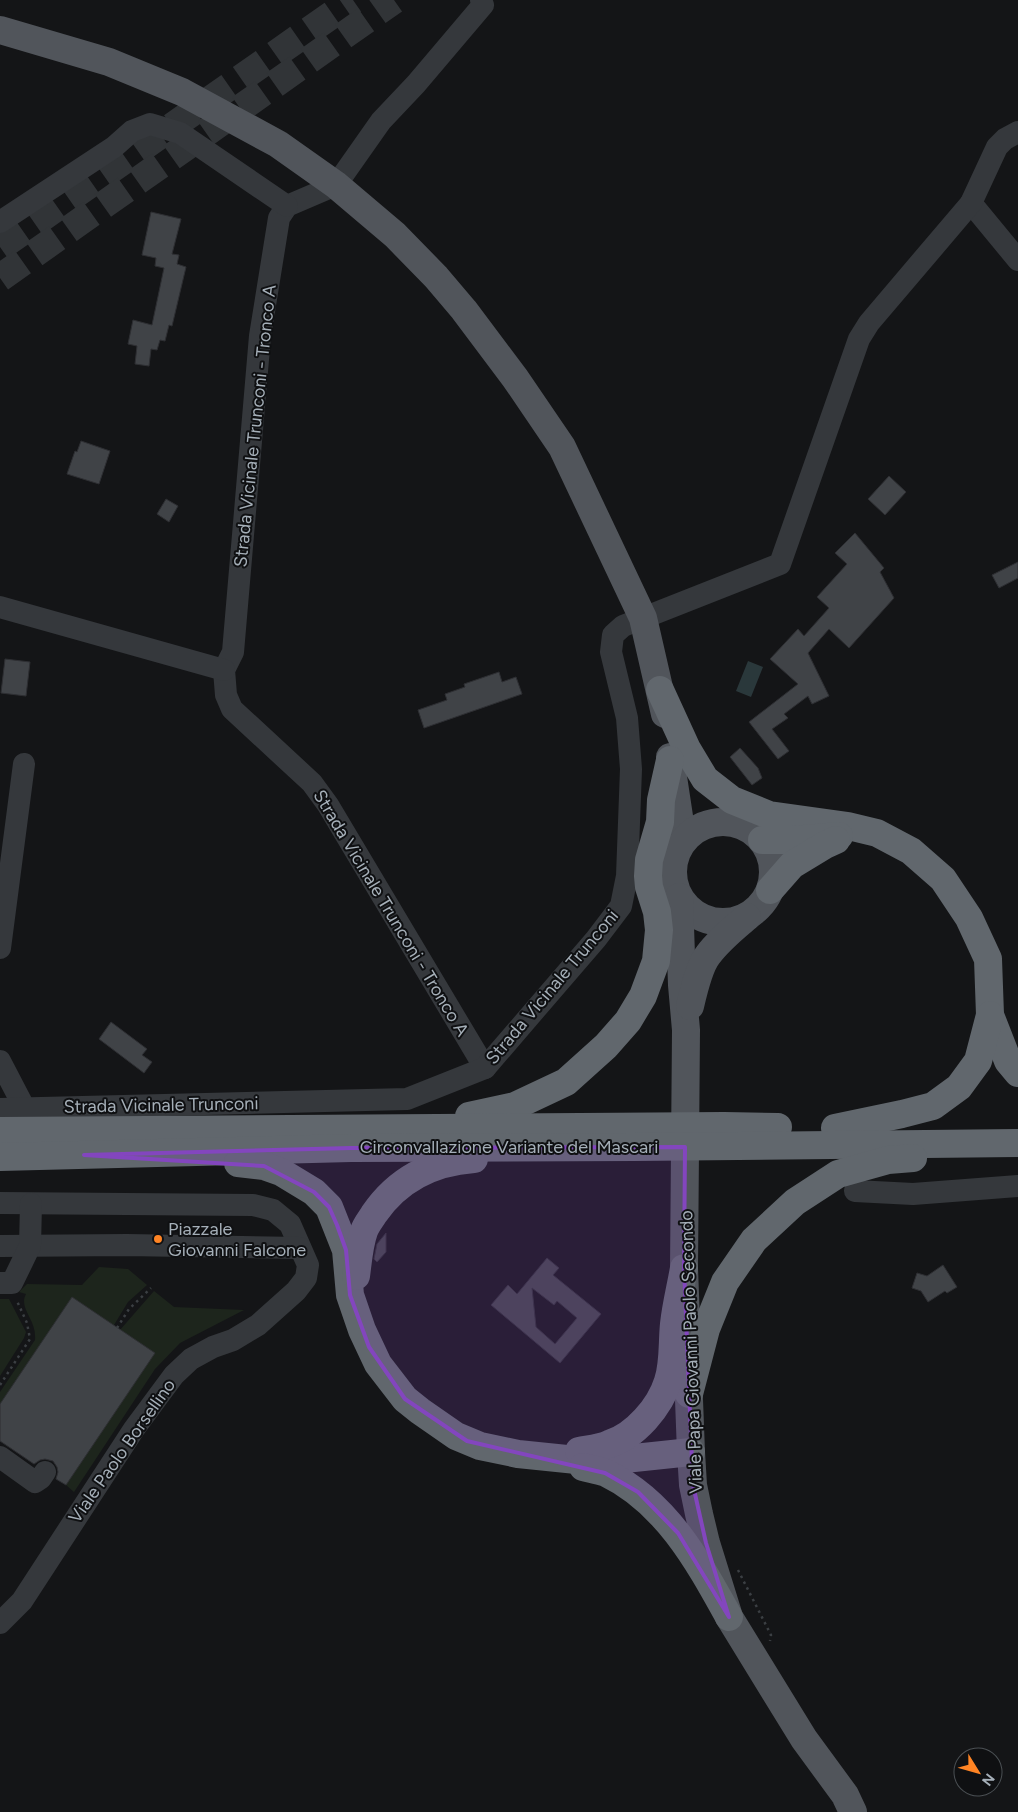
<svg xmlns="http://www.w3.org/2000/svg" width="1018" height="1812" font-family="Figtree,sans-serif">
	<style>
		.green { fill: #1d251c }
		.water { fill: #2a383b }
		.building { fill: #404347; stroke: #2e2f33; fill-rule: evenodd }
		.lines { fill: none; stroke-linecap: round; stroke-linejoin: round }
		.highway-tunnel { stroke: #313437; stroke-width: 28; stroke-dasharray: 28 14; stroke-linecap: butt }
		.path { stroke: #3b3f43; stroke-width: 2.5; stroke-dasharray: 2.5 4; stroke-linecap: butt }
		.minor { stroke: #35383c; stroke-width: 22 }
		.major { stroke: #51555b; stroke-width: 28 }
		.highway { stroke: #61676d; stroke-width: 28 }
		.marked { fill: #8346be; fill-opacity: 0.2; stroke: #8346be; stroke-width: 4; stroke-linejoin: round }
		.poi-dot { fill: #ff8424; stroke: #0f1012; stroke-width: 2 }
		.labels { text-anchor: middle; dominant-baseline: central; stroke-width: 4; stroke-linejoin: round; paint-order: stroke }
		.street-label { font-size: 18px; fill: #a5afb8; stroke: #0f1012 }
		.poi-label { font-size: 18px; fill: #a5afb8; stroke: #0f1012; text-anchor: start }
	</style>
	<rect width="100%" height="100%" fill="#141517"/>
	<!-- green -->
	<g class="green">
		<path d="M99,1267L128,1269L147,1285L128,1302L114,1325L0,1404V1392L35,1340C37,1319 18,1309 26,1294L19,1292L27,1284L82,1285Z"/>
		<polygon points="154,1291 174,1307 244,1310 180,1343 155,1369 74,1492 66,1485 154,1353 120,1330"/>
		<polygon points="0,1299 9,1299 26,1332 24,1338 0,1376"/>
	</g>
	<!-- water -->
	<polygon class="water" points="748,661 763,667 751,697 736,691"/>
	<!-- building -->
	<g class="building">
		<polygon points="151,212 181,219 172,254 179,255 177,264 186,267 172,326 169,325 165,341 160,340 157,350 151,349 149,366 135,364 137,346 128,344 133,320 152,325 164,268 155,266 156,258 142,255"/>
		<polygon points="81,441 110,451 99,484 67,474 75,451 77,452"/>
		<polygon points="889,476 906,492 885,515 868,499"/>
		<polygon points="166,499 178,506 169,522 157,514"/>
		<polygon points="855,533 884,568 880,572 894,598 849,648 829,629 808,653 829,696 812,704 808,696 784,714 788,718 772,729 789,751 778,759 749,722 798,684 770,659 798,629 804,636 829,608 817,597 847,564 835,553"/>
		<polygon points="1018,562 1018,578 999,588 992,575"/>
		<polygon points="5,659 30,662 26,696 1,693"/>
		<polygon points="499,672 502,682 516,677 522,694 424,728 418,710 447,700 445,694 465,687 464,684"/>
		<polygon points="740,748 758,768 762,778 752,785 730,757"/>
		<polygon points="111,1022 147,1049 142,1055 152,1062 144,1073 99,1039"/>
		<polygon points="386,1233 386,1252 377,1262 374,1259 377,1244"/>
		<path d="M547,1258L559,1268L553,1275L601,1314L560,1363L491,1305L508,1285L517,1294ZM532,1288L554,1305L557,1301L577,1318L555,1344L536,1327Z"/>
		<polygon points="943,1265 957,1287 947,1293 945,1291 928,1302 921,1291 912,1288 917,1273 927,1276"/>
		<polygon points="72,1297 155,1353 66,1485 56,1479 58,1472 57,1467 53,1461 45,1459 40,1460 34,1464 0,1441 0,1404"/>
	</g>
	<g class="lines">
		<!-- highway-tunnel -->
		<g class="highway-tunnel">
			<polyline points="0,247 353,0"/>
			<polyline points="0,278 394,0"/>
		</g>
		<!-- path -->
		<g class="path">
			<polyline points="117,1328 129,1309 151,1288"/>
			<polyline points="0,1385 30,1339 27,1323 17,1301"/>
			<polyline points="738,1570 771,1635 770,1641"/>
		</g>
		<!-- minor -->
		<g class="minor">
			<polyline points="481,0 483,5 416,84 381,121 336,185 287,206 279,218 260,336 233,652 224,670 226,695 232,709 312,783 328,805 485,1068"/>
			<polyline points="971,203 1018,260"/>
			<polyline points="0,222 114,147 132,131 150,124 180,133 287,206"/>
			<polyline points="0,607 224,670"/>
			<polyline points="0,948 24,764"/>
			<polyline points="0,1061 25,1109"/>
			<polyline points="0,1109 407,1099 485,1068 596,939 621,906 627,876 631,769 627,718 611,652 613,635 623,626 780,564 859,339 869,323 971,203 997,147 1005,139 1018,132"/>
			<polyline points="855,1191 913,1194 1018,1186"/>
			<polyline points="0,1203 253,1205 273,1210 290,1224 308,1265 306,1278 296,1291 258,1325 233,1340 213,1347 191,1359 174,1375 134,1429 22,1601 0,1623"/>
			<polyline points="0,1246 127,1245 300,1248"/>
			<polyline points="0,1283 12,1283 30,1246 31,1204"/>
			<polyline points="0,1457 35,1482 41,1478 45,1472"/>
		</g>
		<!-- major -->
		<g class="major">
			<polyline points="0,30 109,62 182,92 278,144 336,185 395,235 436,277 464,310 515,378 562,447 643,618 665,714"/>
			<polyline points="670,757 680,823 678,848"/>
			<circle cx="723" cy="872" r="50"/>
			<polyline points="679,897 682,985 686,1030 684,1268 691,1452 693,1485 699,1514 706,1543 729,1617 804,1739 845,1795 853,1812"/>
			<path d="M690,1006C693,993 700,965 708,955C719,940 734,928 747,917"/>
		</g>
		<!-- highway -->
		<g class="highway">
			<polyline points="660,690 687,749 705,779 732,800 769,815 848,826 877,833 911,851 943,879 969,918 988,959 990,1015 1008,1061 1018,1073"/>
			<polyline points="762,840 793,840 839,836"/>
			<polyline points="770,890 792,865 825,845 836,840"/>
			<polyline points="469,1116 515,1106 566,1082 606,1046 628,1021 643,996 656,961 659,930 657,912 649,887 648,876 649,860 660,822 661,800 670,760"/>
			<polyline points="835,1128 902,1114 933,1106 959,1087 978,1061 990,1015"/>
			<polyline points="0,1131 724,1126 778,1127"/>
			<polyline points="0,1157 351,1148 635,1147 1018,1143"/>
			<polyline points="238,1163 264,1166 281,1172 314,1192 329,1207 346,1250 350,1295 362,1330 378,1364 405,1399 420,1411 456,1436 480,1446 518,1454 596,1462 691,1452"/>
			<path d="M356,1276C358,1261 359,1245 364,1231C366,1225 371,1219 374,1214C398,1179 432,1162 474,1159"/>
			<polyline points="689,1394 706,1329 725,1282 754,1240 795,1202 838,1174 888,1160 913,1158"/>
			<path d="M579,1451C589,1449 600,1448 609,1444C635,1436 660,1407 668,1381C674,1363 672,1343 674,1324C676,1305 681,1286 684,1268"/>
			<path d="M583,1467C590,1469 599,1470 606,1473C666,1502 698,1561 729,1617"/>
		</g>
	</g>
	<!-- marked area -->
	<path class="marked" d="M685,1147L684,1268L693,1485L706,1543L729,1617L678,1533L638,1492L605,1473L467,1441L405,1399L369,1347L350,1295L346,1250L337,1225L329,1207L314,1192L264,1166L84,1155L351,1148Z"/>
	<!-- markers -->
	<circle class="poi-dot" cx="158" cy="1239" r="5"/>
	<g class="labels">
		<!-- street labels -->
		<g class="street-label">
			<text transform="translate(255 426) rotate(-84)">Strada Vicinale Trunconi - Tronco A</text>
			<text transform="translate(391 913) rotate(59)">Strada Vicinale Trunconi - Tronco A</text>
			<text transform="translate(552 987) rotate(-50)">Strada Vicinale Trunconi</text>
			<text transform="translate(161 1105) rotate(-1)">Strada Vicinale Trunconi</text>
			<text x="509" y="1147">Circonvallazione Variante del Mascari</text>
			<text transform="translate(691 1352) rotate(-92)">Viale Papa Giovanni Paolo Secondo</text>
			<text transform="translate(122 1451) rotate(-55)">Viale Paolo Borsellino</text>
		</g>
		<!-- poi labels -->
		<g class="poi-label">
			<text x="168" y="1229">Piazzale<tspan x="168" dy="21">Giovanni Falcone</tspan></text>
		</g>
	</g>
	<!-- north arrow -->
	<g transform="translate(978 1772) rotate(127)"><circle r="24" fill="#0f1012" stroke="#4b5054"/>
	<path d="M0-4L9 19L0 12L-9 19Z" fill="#ff8424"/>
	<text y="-8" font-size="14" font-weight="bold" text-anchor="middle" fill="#a5afb8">N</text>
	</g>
</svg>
